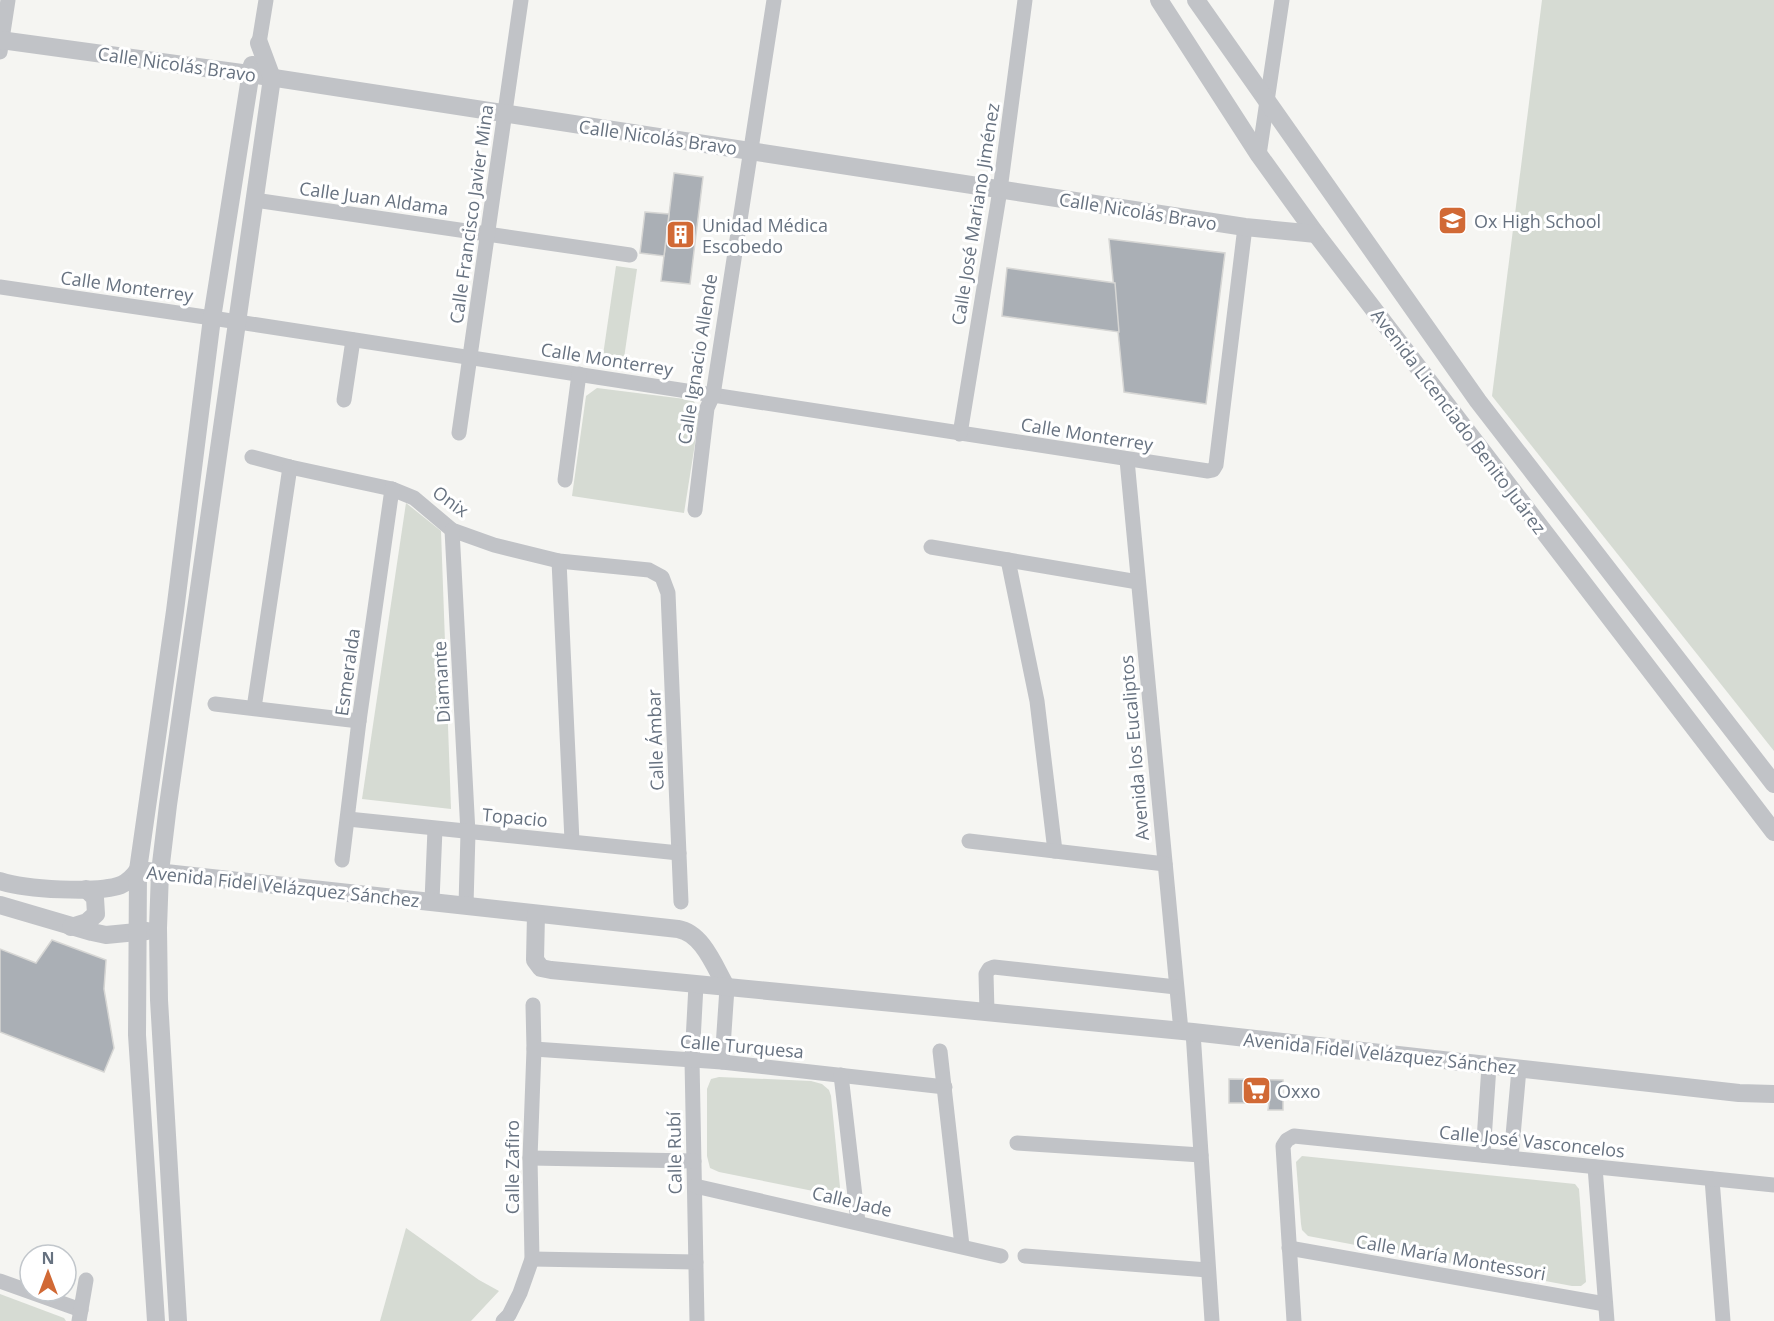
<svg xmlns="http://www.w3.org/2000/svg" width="1774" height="1321" font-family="'Open Sans',sans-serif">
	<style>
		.green { fill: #d6dbd3 }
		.building { fill: #aaafb5; stroke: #d6d6d4; stroke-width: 1.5 }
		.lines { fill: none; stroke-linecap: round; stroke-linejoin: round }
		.minor { stroke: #c1c3c7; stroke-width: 15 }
		.tertiary { stroke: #c1c3c7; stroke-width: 18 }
		.labels { text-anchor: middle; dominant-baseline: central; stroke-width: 6; stroke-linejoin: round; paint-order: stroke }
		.street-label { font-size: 18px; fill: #677280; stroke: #fff }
		.poi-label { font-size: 18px; fill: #677280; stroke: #fff; text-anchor: start }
	</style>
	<rect width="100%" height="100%" fill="#f5f5f2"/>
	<!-- green -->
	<g class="green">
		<polygon points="1542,0 1774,0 1774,751 1492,396"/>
		<polygon points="616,266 637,269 623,365 602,362"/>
		<polygon points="597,388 693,400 700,412 684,513 572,496 586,396"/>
		<polygon points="406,503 441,531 451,809 362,799"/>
		<polygon points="719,1077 811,1081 822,1084 829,1090 831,1096 840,1187 838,1193 828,1194 719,1172 710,1168 707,1156 707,1089 711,1079"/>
		<polygon points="1302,1156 1575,1184 1579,1189 1586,1282 1581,1286 1572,1286 1308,1236 1302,1230 1301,1224 1296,1162"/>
		<polygon points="406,1228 479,1280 499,1291 471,1321 380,1321"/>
		<polygon points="0,1294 64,1318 66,1321 0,1321"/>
	</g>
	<!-- building -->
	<g class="building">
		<polygon points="674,173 703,177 690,284 661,281"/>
		<polygon points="645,212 669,214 664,256 640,253"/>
		<polygon points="1109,239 1225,253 1206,404 1124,392"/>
		<polygon points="1007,268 1115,283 1119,332 1002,316"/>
		<polygon points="52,940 106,960 104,989 114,1048 104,1072 0,1032 0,949 36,963"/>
		<polygon points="1229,1079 1283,1080 1283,1110 1268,1110 1269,1103 1229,1103"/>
	</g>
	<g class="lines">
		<!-- minor -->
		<g class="minor">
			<polyline points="259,43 266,0"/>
			<polyline points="0,52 8,0"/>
			<polyline points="1259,155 1282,0"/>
			<polyline points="254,200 630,255"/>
			<polyline points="0,287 212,318 1208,471 1213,470 1216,465 1245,227"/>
			<polyline points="344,400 353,340"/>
			<polyline points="459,433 521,0"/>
			<polyline points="960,434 1000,190 1025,0"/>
			<polyline points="252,457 290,467 392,489 414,498 452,530 494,545 559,561 649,570 662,577 668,593 681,902"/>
			<polyline points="1127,460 1181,1031"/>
			<polyline points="565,480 579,374"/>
			<polyline points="695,510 707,408 713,395 774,0"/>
			<polyline points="452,530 468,833 466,905"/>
			<polyline points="931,547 1138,582"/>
			<polyline points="1008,560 1037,701 1055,851"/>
			<polyline points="559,561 572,841"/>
			<polyline points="215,704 359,721"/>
			<polyline points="254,708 290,467"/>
			<polyline points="348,819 679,853"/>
			<polyline points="969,841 1165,864"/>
			<polyline points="342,860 359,721 392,489"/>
			<polyline points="432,901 435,829"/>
			<polyline points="696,985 692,1060 697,1321"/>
			<polyline points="987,1012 986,974 989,969 994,967 1176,987"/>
			<polyline points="1193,1032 1212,1321"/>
			<polyline points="534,1049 722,1062 945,1087"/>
			<polyline points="940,1051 962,1246"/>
			<polyline points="722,1062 727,988"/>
			<polyline points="841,1075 858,1222"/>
			<polyline points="1017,1143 1201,1155"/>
			<polyline points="1483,1155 1489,1066"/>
			<polyline points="530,1158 694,1161"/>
			<polyline points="1511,1158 1519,1069"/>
			<polyline points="1595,1167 1607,1321"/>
			<polyline points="1712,1179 1723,1321"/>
			<polyline points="695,1186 1001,1256"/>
			<polyline points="1289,1248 1605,1304"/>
			<polyline points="1025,1256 1208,1270"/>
			<polyline points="532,1259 696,1262"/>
			<polyline points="0,1281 81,1310"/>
			<polyline points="79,1321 86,1280"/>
			<polyline points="503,1321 509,1315 520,1293 532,1259 530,1158 534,1049 533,1005"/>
			<polyline points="1294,1321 1283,1146 1287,1140 1294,1136 1774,1185"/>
		</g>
		<!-- tertiary -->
		<g class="tertiary">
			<polyline points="1159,0 1259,155 1316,234 1774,832"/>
			<polyline points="1196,0 1478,401 1774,784"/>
			<polyline points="0,40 249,74 1245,227 1316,234"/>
			<path d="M0,881C24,889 97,894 121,885C128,882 133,877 138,870L678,929C703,933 715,968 727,988"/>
			<polyline points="0,905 92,932 106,935 147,931"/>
			<polyline points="536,914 535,960 541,968 551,970 1193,1032 1739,1093 1774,1094"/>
			<polyline points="71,927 87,922 96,914 95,898 86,889"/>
			<polyline points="156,1321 137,1035 138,870 175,611 212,318 252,65"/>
			<polyline points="178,1321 159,1000 158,928 160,872 168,805 272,78 259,43"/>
		</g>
	</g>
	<!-- icons -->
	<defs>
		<symbol id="school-square" viewBox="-11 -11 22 22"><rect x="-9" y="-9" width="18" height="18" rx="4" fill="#d16935" stroke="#fff"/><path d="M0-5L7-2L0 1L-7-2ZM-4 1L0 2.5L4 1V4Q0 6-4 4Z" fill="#fff"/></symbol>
		<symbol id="building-square" viewBox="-11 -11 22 22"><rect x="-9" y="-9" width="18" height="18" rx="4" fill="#d16935" stroke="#fff"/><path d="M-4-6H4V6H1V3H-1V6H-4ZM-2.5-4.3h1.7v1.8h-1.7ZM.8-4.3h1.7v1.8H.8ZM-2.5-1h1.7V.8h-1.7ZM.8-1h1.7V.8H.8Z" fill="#fff"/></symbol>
		<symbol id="supermarket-square" viewBox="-11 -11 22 22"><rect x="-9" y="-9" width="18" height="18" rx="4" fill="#d16935" stroke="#fff"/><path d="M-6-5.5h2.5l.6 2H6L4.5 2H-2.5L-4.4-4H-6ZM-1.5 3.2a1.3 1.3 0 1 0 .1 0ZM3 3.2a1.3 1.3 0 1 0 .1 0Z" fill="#fff"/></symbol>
	</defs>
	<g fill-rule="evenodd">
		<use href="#school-square" x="1436" y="204" width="33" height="33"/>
		<use href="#building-square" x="664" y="218" width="33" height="33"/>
		<use href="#supermarket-square" x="1240" y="1074" width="33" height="33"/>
	</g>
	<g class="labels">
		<!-- street labels -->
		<g class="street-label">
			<text transform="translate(177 64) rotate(8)">Calle Nicolás Bravo</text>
			<text transform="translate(658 137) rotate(8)">Calle Nicolás Bravo</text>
			<text transform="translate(374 198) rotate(8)">Calle Juan Aldama</text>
			<text transform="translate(1138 211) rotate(9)">Calle Nicolás Bravo</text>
			<text transform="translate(471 214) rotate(-82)">Calle Francisco Javier Mina</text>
			<text transform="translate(975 214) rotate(-81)">Calle José Mariano Jiménez</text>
			<text transform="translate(127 286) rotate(8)">Calle Monterrey</text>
			<text transform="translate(607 359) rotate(9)">Calle Monterrey</text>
			<text transform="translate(697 359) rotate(-81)">Calle Ignacio Allende</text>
			<text transform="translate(1459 421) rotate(53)">Avenida Licenciado Benito Juárez</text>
			<text transform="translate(1087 434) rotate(9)">Calle Monterrey</text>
			<text transform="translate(451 501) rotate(36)">Onix</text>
			<text transform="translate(347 672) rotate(-82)">Esmeralda</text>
			<text transform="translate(441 682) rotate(-93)">Diamante</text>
			<text transform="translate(655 740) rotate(-92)">Calle Ámbar</text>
			<text transform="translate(1134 748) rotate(-95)">Avenida los Eucaliptos</text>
			<text transform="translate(515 817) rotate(5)">Topacio</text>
			<text transform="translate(283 886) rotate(6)">Avenida Fidel Velázquez Sánchez</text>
			<text transform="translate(742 1046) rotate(5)">Calle Turquesa</text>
			<text transform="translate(1380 1053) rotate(6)">Avenida Fidel Velázquez Sánchez</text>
			<text transform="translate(1532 1141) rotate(6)">Calle José Vasconcelos</text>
			<text transform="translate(674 1153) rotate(-91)">Calle Rubí</text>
			<text transform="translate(512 1167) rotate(-90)">Calle Zafiro</text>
			<text transform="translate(852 1201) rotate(13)">Calle Jade</text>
			<text transform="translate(1451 1257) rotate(10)">Calle María Montessori</text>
		</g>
		<!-- poi labels -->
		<g class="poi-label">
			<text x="1474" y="221">Ox High School</text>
			<text x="702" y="225">Unidad Médica<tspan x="702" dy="21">Escobedo</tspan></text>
			<text x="1277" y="1091">Oxxo</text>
		</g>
	</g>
	<!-- north arrow -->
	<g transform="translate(48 1273)"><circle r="28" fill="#ffffff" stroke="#c2c7cc" stroke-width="1.5"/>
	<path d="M0-4.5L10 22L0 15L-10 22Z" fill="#d16935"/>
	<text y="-9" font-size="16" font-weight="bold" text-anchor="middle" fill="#677280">N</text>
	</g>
</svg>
